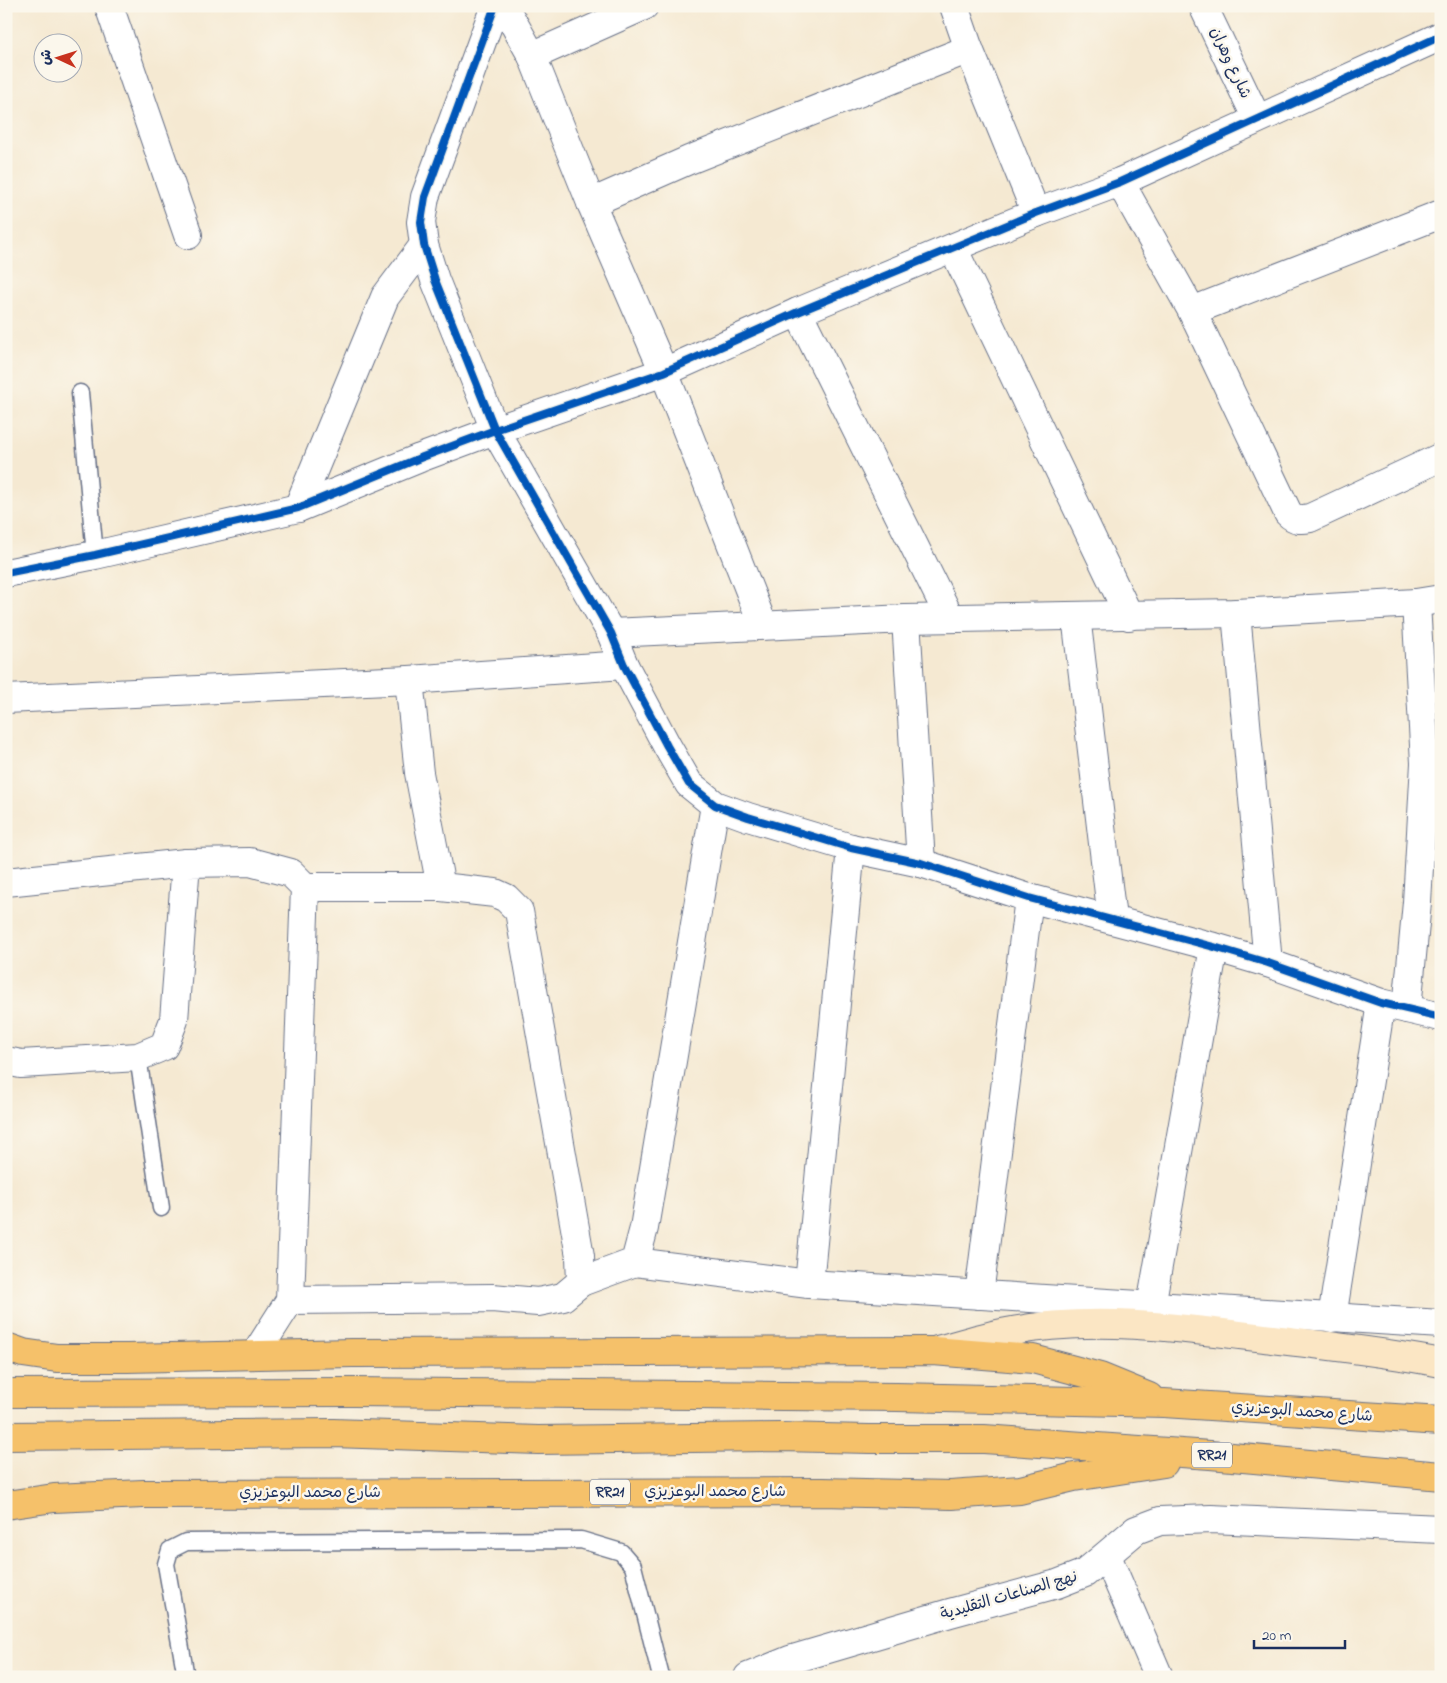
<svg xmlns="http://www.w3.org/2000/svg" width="1447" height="1683" font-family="'Indie Flower','Playpen Sans Arabic',sans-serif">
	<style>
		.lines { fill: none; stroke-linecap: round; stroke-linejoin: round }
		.lane-casing { stroke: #677087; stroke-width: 19 }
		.street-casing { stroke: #677087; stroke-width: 30 }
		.secondary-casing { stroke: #677087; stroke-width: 30 }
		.highway-casing { stroke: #677087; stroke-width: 30 }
		.lane { stroke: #fff; stroke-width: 16 }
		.street { stroke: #fff; stroke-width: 28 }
		.secondary { stroke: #fbe6c4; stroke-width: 28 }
		.highway { stroke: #f5c16b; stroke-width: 28 }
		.cycleway-casing { stroke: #fbf7ec; stroke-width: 11 }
		.cycleway { stroke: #0057b8; stroke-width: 8 }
		.labels { text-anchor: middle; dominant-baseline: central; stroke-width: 5; stroke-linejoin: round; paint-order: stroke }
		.shield { fill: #fbf7ec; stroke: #5e6b89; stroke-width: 1 }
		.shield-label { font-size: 15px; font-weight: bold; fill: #1b2f5e }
		.street-label { font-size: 16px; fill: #1b2f5e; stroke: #fbf7ec }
	</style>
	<rect width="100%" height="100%" fill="#fbf7ec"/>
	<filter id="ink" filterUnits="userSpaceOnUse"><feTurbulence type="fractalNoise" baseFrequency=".02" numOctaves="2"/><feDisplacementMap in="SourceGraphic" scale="10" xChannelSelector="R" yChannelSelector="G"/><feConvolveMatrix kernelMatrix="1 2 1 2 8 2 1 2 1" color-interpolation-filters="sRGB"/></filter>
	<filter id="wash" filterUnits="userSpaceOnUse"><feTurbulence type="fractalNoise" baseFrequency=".0096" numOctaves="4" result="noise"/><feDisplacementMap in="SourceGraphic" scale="20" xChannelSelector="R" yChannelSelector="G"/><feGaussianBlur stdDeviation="1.12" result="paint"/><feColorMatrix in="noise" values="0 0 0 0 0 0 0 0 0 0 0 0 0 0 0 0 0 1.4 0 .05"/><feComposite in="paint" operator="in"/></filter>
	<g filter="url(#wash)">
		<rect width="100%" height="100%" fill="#f5e9d2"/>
	</g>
	<g filter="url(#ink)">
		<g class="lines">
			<defs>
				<g id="lane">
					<polyline points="80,393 95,555"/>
					<polyline points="138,1057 161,1208"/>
					<polyline points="186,1677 166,1564 170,1550 186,1542 581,1540 621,1552 633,1566 661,1677"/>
				</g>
				<g id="street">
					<polyline points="109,6 188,235"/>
					<polyline points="495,6 425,197 421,222 424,245 435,280 495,430 611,633 624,665 667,746 689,784 715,805 748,817 851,848 921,863 1029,898 1214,947 1268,963 1381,1003 1441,1017"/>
					<polyline points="504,6 532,56 591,203 664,372 763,625"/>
					<polyline points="954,6 969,49 1036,213"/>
					<polyline points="1203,6 1257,119"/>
					<polyline points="532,56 644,6"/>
					<path d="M1120,182L1192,311L1288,513C1295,520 1301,520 1310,518L1441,457"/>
					<polyline points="591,203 689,160 969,49"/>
					<polyline points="953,248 1129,616"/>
					<polyline points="1192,311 1441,214"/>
					<polyline points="798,312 950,618"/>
					<polyline points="298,508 385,297 424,245"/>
					<polyline points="6,573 95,555 298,508 420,458 495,430 664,372 798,312 1036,213 1120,182 1441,36"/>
					<polyline points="1236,613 1268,963"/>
					<polyline points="1076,616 1112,919"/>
					<polyline points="906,619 921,863"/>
					<polyline points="611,633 906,619 1236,613 1416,603 1441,599"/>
					<polyline points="409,680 419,773 441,887"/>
					<polyline points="6,699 409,680 624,665"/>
					<polyline points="6,882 186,863"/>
					<polyline points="1407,1009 1417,902 1425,763 1416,603"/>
					<polyline points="6,1061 21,1064 138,1057 164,1046 174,1020 186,863 250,862 291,873 305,887 290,1300 255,1355"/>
					<polyline points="635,1262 809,1284 1441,1324"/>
					<polyline points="581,1282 635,1262 644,1228 715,805"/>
					<polyline points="809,1284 851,848"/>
					<polyline points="979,1295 1029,898"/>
					<polyline points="290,1300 492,1298 538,1302 563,1297 581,1282 580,1256 519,911 506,898 495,893 441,887 305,887"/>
					<polyline points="1151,1306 1214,947"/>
					<polyline points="1332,1318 1381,1003"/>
					<polyline points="1107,1556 1159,1677"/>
					<polyline points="748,1677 790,1660 950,1613 1057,1584 1085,1573 1136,1530 1160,1521 1211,1519 1441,1529"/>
				</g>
				<path id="secondary" d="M937,1350C961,1344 984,1336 1007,1332C1094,1315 1185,1328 1272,1339C1328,1346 1385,1352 1441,1363"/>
				<g id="highway">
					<polyline points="6,1347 23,1353 57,1358 127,1358 352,1353 933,1351 1033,1359 1100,1377 1149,1397"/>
					<polyline points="6,1393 353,1392 897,1397 1164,1403 1441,1421"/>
					<polyline points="6,1436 333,1433 538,1440 779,1437 869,1439 984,1439 1210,1455 1441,1476"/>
					<polyline points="6,1505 54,1498 143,1494 822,1492 951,1495 1020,1490 1074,1477 1164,1463"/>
				</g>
			</defs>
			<!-- lane casing -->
			<use href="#lane" class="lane-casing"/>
			<!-- street casing -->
			<use href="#street" class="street-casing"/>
			<!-- secondary casing -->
			<use href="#secondary" class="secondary-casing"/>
			<!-- highway casing -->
			<use href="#highway" class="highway-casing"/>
			<!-- lane -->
			<use href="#lane" class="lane"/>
			<!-- street -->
			<use href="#street" class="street"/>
			<!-- secondary -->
			<use href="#secondary" class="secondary"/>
			<!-- highway -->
			<use href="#highway" class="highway"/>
			<defs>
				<g id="cycleway">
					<polyline points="495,6 425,197 421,222 424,245 435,280 495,430 611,633 624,665 667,746 689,784 715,805 748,817 851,848 921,863 1029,898 1214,947 1268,963 1381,1003 1441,1017"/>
					<polyline points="6,573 95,555 298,508 420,458 495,430 664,372 798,312 1036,213 1120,182 1441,36"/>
				</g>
			</defs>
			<!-- cycleway casing -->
			<use href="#cycleway" class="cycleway-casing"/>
			<!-- cycleway -->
			<use href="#cycleway" class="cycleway"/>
		</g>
	</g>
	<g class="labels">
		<!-- shield labels -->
		<g class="shield">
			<rect x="1192" y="1442.5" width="40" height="25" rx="4"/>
			<rect x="590" y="1479.5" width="40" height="25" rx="4"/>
		</g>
		<g class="shield-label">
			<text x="1212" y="1455">RR21</text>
			<text x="610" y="1492">RR21</text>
		</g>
		<!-- street labels -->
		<g class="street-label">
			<text transform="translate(1230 63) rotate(65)">شارع وهران</text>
			<text transform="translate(1302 1412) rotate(4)">شارع محمد البوعزيزي</text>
			<text x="715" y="1492">شارع محمد البوعزيزي</text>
			<text x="310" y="1493">شارع محمد البوعزيزي</text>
			<text transform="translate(1009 1596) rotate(-16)">نهج الصناعات التقليدية</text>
		</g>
	</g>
	<!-- margin -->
	<rect width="1447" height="1683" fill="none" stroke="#fbf7ec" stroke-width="25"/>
	<!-- north arrow -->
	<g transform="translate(58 58) rotate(274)"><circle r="24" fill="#fbf7ec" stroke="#a1a7b3"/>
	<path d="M0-4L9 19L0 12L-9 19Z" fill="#c8321e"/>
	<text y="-8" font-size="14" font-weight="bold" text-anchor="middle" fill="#1b2f5e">ش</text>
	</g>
	<!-- scale -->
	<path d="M1254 1640v8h91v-8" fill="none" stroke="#1b2f5e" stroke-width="2.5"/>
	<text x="1262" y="1640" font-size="15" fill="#1b2f5e" stroke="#fbf7ec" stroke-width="4" paint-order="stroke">20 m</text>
</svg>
